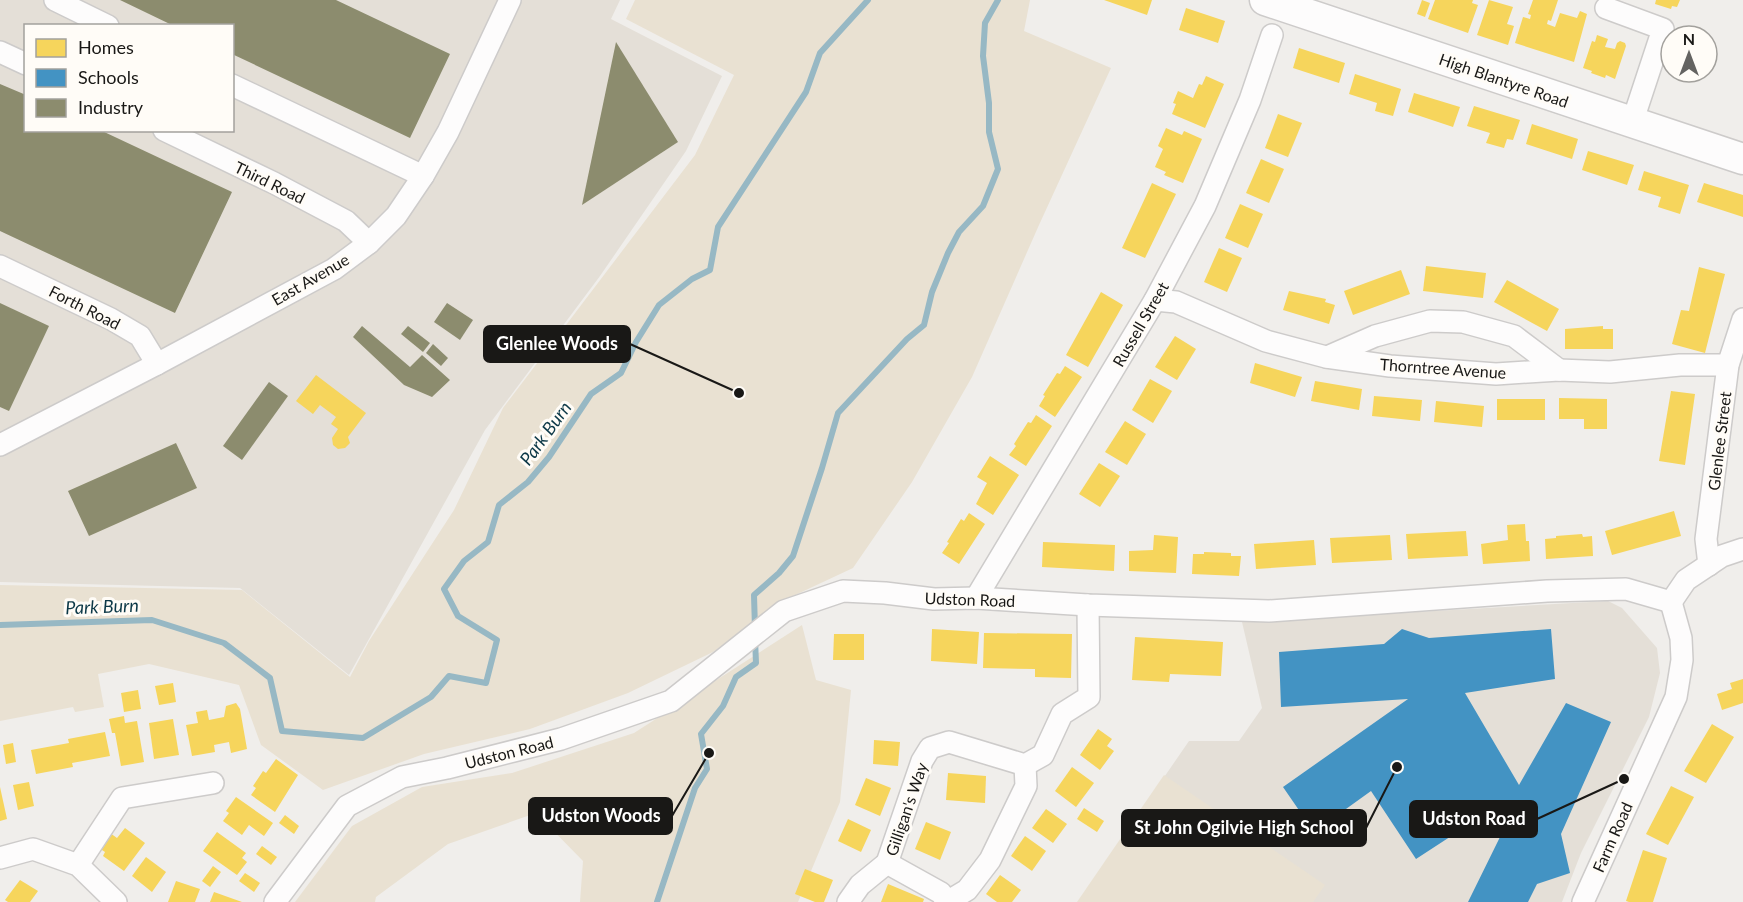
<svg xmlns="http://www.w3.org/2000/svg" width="1743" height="902" font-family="Lato,sans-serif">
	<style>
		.built { fill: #e4dfd7; fill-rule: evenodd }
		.green { fill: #e9e1d2 }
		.homes { fill: #f6d55c }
		.schools { fill: #4393c3 }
		.industry { fill: #8c8c6e }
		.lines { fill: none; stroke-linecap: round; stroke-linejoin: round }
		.stream { stroke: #97b8c4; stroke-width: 6 }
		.minor-casing { stroke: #cdcbca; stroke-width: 24 }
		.secondary-casing { stroke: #cdcbca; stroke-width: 33 }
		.minor { stroke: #fdfcfc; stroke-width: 21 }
		.secondary { stroke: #fdfcfc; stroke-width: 30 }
		.labels { text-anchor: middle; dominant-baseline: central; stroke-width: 6; stroke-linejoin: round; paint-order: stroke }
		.street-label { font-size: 16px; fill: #191816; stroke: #fffcf7 }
		.water-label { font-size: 18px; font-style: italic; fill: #0c3847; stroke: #fffcf7 }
		.leader { fill: none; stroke: #191816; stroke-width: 2 }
		.callout-dot { fill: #191816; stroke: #fffcf7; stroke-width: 2 }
		.callout { fill: #191816; stroke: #191816; stroke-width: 2 }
		.callout-label { font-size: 18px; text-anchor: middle; font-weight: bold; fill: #fff }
	</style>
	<rect width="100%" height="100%" fill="#f0eeeb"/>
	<!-- built -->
	<g class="built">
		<path d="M0,0H620L611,19L722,76L686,151L600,276L485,430L349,675L240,588L0,582ZM26,26H232V130H26Z"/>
		<polygon points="1608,601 1622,608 1657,648 1660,673 1649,717 1581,853 1562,902 1078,902 1189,741 1239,741 1262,708 1242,622"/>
	</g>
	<!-- green -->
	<g class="green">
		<polygon points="635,0 1030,0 1024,31 1111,68 1039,225 972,377 912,482 853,568 791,597 713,652 628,693 530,729 424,754 323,790 261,745 239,685 149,664 98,674 104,707 75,712 73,707 0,721 0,585 242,590 350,677 369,641 454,510 503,408 695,155 734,75 626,19"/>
		<polygon points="802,625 816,680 851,690 840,802 798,902 580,902 583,861 536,813 448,844 376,897 375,902 295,902 352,826 422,787 512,773 634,733"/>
		<polygon points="1164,775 1325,885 1313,902 1077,902"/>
	</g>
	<!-- homes -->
	<g class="homes">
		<polygon points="1104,0 1152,0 1147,15"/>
		<polygon points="1422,0 1430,3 1425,17 1417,14"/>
		<polygon points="1435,0 1473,0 1472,3 1478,5 1468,33 1428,19"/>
		<polygon points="1489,0 1513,7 1507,24 1514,26 1508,45 1477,35"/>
		<polygon points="1533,0 1558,0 1551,21 1548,20 1547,24 1555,27 1560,13 1577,18 1580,11 1587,14 1574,62 1515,43 1523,17 1530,19 1531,15 1528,14"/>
		<polygon points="1656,0 1680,0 1677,7 1672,6 1671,9 1655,4"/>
		<polygon points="1186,8 1225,21 1218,43 1179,30"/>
		<polygon points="1597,35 1608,39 1605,47 1615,49 1617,43 1620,41 1625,43 1626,46 1615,79 1606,75 1605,78 1591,73 1592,71 1583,68 1592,41 1595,42"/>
		<polygon points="1299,48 1345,63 1339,83 1293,68"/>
		<polygon points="1355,74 1401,89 1393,116 1375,111 1377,103 1349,94"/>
		<polygon points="1206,76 1224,84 1205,128 1172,114 1176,104 1173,103 1178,91 1193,98 1199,84 1202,85"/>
		<polygon points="1414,93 1460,107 1453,127 1408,112"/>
		<polygon points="1474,106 1520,120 1513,140 1507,139 1504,148 1486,143 1490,133 1467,126"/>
		<polygon points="1278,114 1302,123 1288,157 1265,148"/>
		<polygon points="1532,124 1578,139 1572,159 1526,144"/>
		<polygon points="1166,128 1182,135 1184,131 1202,139 1183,183 1164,175 1166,172 1155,167 1163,149 1158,146"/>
		<polygon points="1588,151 1634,165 1627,185 1582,170"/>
		<polygon points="1261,159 1284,169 1269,203 1246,193"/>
		<polygon points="1644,171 1689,185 1680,214 1658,207 1661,197 1638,190"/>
		<polygon points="1152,183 1176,194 1145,258 1122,248"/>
		<polygon points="1704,183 1743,195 1743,217 1697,202"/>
		<polygon points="1240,204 1263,214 1248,248 1225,238"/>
		<polygon points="1219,248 1242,258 1227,292 1204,282"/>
		<polygon points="1426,266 1486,273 1483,298 1423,291"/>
		<polygon points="1699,267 1725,274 1705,353 1672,344 1681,310 1689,311"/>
		<polygon points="1401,270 1410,294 1353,315 1344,291"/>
		<polygon points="1507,280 1559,309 1547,331 1494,302"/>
		<polygon points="1289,291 1326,299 1325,302 1335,305 1329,324 1283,310"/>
		<polygon points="1101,292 1123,305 1088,367 1066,355"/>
		<polygon points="1603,326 1603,329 1613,329 1613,349 1565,349 1565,329"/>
		<polygon points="1175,336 1196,349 1177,380 1155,367"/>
		<polygon points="1255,363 1302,377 1295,397 1250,383"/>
		<polygon points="1065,366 1082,377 1055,417 1039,406 1045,396 1043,395 1057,373 1060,374"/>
		<polygon points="316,375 366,413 348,437 350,443 345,448 338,449 333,445 332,438 338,429 331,424 336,417 320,405 313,414 296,401"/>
		<polygon points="1150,379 1172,391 1153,423 1132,410"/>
		<polygon points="1315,381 1362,389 1359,410 1311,401"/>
		<polygon points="1671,391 1695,394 1685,465 1659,461"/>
		<polygon points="1374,396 1422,400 1420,421 1372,416"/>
		<polygon points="1559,398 1607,399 1607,429 1584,429 1584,419 1559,419"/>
		<rect x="1497" y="399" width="48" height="21"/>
		<polygon points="1436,401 1484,406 1482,427 1434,422"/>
		<polygon points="1036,415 1052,426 1026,466 1009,455 1016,446 1014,444 1028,422 1031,423"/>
		<polygon points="1125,421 1146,434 1127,465 1105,452"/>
		<polygon points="990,456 1019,475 993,515 976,504 987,483 977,477"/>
		<polygon points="1099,463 1120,476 1100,507 1079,494"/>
		<polygon points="1674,511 1681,536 1612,555 1605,531"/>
		<polygon points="969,513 985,524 959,564 942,553 949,543 947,542 961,519 964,521"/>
		<polygon points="1525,524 1526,541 1529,541 1530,561 1483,564 1481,544 1508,540 1507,525"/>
		<polygon points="1466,531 1468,556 1408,559 1406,534"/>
		<polygon points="1582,534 1583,537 1592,536 1593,556 1546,559 1545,539 1556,538 1556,536"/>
		<polygon points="1154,535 1178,537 1176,573 1129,571 1129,551 1153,550"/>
		<polygon points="1390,535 1392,560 1332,563 1330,538"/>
		<polygon points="1314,540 1316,565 1256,569 1254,544"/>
		<polygon points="1043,542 1115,545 1114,571 1042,567"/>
		<polygon points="1204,552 1231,553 1231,556 1241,556 1239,576 1192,574 1193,554 1204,554"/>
		<polygon points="932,629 979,632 977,664 931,661"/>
		<polygon points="984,633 1072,634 1071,678 1035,677 1035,669 983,668"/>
		<polygon points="834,634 864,634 864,660 833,660"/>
		<polygon points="1135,637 1223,642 1221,676 1170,674 1169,682 1132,680"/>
		<polygon points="1743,679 1743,703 1722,710 1717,694 1732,689 1730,683"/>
		<polygon points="173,683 176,702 159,705 155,686"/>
		<polygon points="138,690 141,709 124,712 121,693"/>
		<polygon points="236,703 240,709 247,749 231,753 229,742 214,745 215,752 192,756 186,725 198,723 196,712 207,710 209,720 224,717 226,706"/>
		<polygon points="124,716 125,723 137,721 144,762 121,766 115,733 112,733 109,719"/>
		<polygon points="173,719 179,755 154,759 149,723"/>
		<polygon points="1712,724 1734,737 1706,783 1684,771"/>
		<polygon points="1098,729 1112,739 1107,746 1114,751 1100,770 1080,755"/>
		<polygon points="105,732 110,756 72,763 73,767 36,774 31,750 69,743 68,739"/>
		<polygon points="874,740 900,742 898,766 873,764"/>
		<polygon points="13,743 16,762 6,764 3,745"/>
		<polygon points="276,759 298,775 275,812 251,795 256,788 253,786 263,771 266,773"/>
		<polygon points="1072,767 1094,783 1076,807 1055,791"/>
		<polygon points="948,773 986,776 985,803 946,800"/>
		<polygon points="866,778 891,788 880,816 855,805"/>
		<polygon points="29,782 34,806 18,810 13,785"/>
		<polygon points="1671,786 1694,797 1668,845 1646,834"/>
		<polygon points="0,787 7,819 0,821"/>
		<polygon points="236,797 273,823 264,836 249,825 242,835 223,821 229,813 226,811"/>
		<polygon points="1084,808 1104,821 1097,832 1077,819"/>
		<polygon points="1046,809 1067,824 1053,843 1032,828"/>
		<polygon points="285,815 299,826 294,834 279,823"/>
		<polygon points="848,819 871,830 861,852 838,841"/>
		<polygon points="926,822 951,832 940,860 915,849"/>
		<polygon points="125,828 145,843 124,871 103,856 105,852 99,848 110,833 117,838"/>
		<polygon points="217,832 246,853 242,858 247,862 237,875 203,851"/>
		<polygon points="1025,836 1046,851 1032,871 1011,856"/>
		<polygon points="262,846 277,857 271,865 256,854"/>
		<polygon points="1643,850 1667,858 1653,902 1629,902 1626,901"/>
		<polygon points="146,857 166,872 152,892 132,876"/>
		<polygon points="213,866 221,872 210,887 202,881"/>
		<polygon points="805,869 833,880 824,902 815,902 795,894"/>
		<polygon points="245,873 260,883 254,892 239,881"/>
		<polygon points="1000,875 1021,890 1012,902 997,902 986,894"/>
		<polygon points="20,880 38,891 30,902 8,902 5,900"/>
		<polygon points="176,881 200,889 195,902 168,902"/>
		<polygon points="888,884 924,899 923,902 881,902"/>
		<polygon points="214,892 242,902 210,902"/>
	</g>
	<!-- schools -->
	<polygon class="schools" points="1402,629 1429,638 1551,629 1555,679 1465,693 1519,785 1566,703 1611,722 1561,834 1570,873 1537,884 1528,902 1468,902 1500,837 1482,816 1416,859 1371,791 1314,832 1283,787 1408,699 1281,707 1279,652 1384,644"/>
	<!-- industry -->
	<g class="industry">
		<polygon points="120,0 336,0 450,54 410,138 232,54 232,26 174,26"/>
		<polygon points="616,42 678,142 582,205"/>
		<polygon points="0,84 26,95 26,130 100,130 232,192 175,313 0,231"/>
		<polygon points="0,303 49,326 9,411 0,407"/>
		<polygon points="447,303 473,320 460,340 434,322"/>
		<polygon points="362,326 410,367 422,355 450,380 432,397 404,385 353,337"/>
		<polygon points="408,326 430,343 423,352 401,334"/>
		<polygon points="433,344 448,358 441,366 426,353"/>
		<polygon points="269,382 288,396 242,460 223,446"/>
		<polygon points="176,443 197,488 89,536 68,491"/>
	</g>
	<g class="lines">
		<!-- stream -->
		<g class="stream">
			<polyline points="0,625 152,620 224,643 270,678 282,731 363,738 431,697 449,676 486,683 497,640 458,616 444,589 464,561 488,542 499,505 528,482 549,457 591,394 621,373 636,342 659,305 692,279 710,270 718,227 806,92 820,53 868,0"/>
			<polyline points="755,629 754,595 779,573 793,556 822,468 838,413 907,339 924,325 932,292 948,253 959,232 983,206 998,169 989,132 989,103 983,56 985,23 998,0"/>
			<polyline points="657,902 695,788 707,769 701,734 723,706 736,677 756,663 755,639"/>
		</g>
		<defs>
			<g id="minor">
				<polyline points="55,0 108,26"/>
				<polyline points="1606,8 1663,29 1632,123"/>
				<polyline points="0,52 26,64"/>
				<polyline points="232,85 423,176"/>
				<polyline points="164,130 274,183 346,221 369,243"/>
				<polyline points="0,266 111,319 140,336 157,364"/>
				<polyline points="1155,300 1176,302 1266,341 1326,357 1390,366 1496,374 1559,370 1610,372 1680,365 1728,365"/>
				<polyline points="1327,357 1375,336 1430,321 1463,322 1514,336 1559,370"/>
				<polyline points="0,445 157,364 334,269 369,243 396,216 423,176 448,132 510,0"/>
				<polyline points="1709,565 1706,539 1728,365 1743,319"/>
				<polyline points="976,598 1155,300 1205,206 1250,100 1272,35"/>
				<polyline points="1671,602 1686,580 1722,556 1743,549"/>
				<polyline points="0,858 33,849 78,865 116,902"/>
				<polyline points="887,863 922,761 930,748 949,742 1025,765 1043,755 1062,714 1089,697 1088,605"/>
				<polyline points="78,865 122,798 213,783"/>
				<polyline points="275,902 347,806 402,777 447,768 561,739 671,701 784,611 843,591 885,593 934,599 976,598 1088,605 1269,611 1547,591 1626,589 1671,602"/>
				<polyline points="848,902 860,885 887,863 941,893 947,902"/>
				<polyline points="947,902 967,890 990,860 1026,786 1025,765"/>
				<polyline points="1583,902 1676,697 1682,660 1681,638 1671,602"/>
			</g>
			<polyline id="secondary" points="1265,0 1743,159"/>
		</defs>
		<!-- minor casing -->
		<use href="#minor" class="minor-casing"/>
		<!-- secondary casing -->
		<use href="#secondary" class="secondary-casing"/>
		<!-- minor -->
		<use href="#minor" class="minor"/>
		<!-- secondary -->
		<use href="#secondary" class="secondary"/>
	</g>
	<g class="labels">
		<!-- street labels -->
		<g class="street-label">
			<text transform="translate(1504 80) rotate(19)">High Blantyre Road</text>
			<text transform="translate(270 182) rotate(26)">Third Road</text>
			<text transform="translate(310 279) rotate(-30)">East Avenue</text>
			<text transform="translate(85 307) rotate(27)">Forth Road</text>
			<text transform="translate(1140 324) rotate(-60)">Russell Street</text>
			<text transform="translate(1443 368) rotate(4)">Thorntree Avenue</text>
			<text transform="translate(1719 441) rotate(-83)">Glenlee Street</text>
			<text transform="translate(970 599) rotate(2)">Udston Road</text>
			<text transform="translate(509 752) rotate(-14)">Udston Road</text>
			<text transform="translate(906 809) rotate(-71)">Gilligan's Way</text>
			<text transform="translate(1612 837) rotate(-66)">Farm Road</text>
		</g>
		<!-- water labels -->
		<g class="water-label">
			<text transform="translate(545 433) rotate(-54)">Park Burn</text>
			<text transform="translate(102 606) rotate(-2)">Park Burn</text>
		</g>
	</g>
	<!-- callouts -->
	<path class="leader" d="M739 393L630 344M709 753L672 816M1624 779L1537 819M1397 767L1366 828"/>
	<g class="callout-dot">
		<circle cx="739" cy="393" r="6"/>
		<circle cx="709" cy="753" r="6"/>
		<circle cx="1624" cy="779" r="6"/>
		<circle cx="1397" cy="767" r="6"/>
	</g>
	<g class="callout">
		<rect x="484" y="326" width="146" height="36" rx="6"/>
		<rect x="529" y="798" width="143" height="36" rx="6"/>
		<rect x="1410" y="801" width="127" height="36" rx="6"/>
		<rect x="1122" y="810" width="244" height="36" rx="6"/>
	</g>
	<g class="callout-label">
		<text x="557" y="350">Glenlee Woods</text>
		<text x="601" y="822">Udston Woods</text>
		<text x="1474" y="825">Udston Road</text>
		<text x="1244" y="834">St John Ogilvie High School</text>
	</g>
	<!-- legend -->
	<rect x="24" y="24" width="210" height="108" fill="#fffcf7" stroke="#a3a19d" stroke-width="1.5"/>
	<rect x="36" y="39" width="30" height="18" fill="#f6d55c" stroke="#a3a19d" stroke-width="1.5"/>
	<text x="78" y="54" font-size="18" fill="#191816">Homes</text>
	<rect x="36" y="69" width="30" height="18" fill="#4393c3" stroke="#a3a19d" stroke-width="1.5"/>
	<text x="78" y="84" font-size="18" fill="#191816">Schools</text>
	<rect x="36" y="99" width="30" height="18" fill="#8c8c6e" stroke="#a3a19d" stroke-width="1.5"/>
	<text x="78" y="114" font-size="18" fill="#191816">Industry</text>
	<!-- north arrow -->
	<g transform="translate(1689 54)"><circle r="28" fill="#fffcf7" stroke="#a3a19d" stroke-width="1.5"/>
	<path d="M0-4.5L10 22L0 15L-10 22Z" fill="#646361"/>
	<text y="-9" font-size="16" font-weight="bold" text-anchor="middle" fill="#191816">N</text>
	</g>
</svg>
